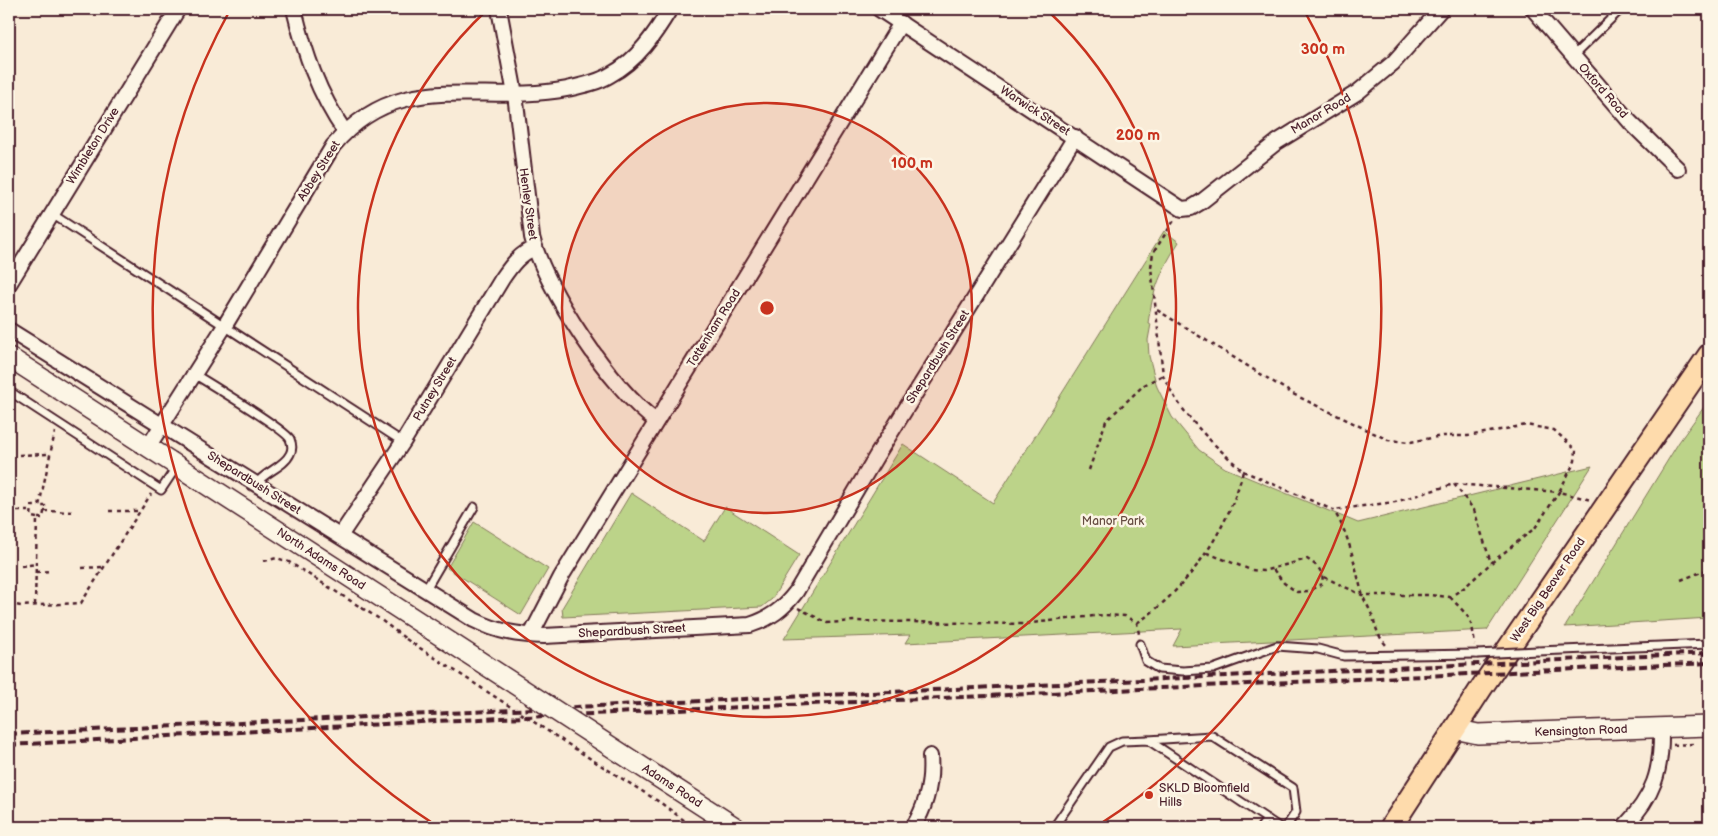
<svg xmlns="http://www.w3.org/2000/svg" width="1718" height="836" font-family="'Balsamiq Sans',sans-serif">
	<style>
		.green { fill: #bcd389; stroke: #83795a }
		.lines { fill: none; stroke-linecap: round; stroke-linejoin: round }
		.lane-casing { stroke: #4a1f2b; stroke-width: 11 }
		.street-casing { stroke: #4a1f2b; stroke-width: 18 }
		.secondary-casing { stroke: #4a1f2b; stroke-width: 22 }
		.primary-casing { stroke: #4a1f2b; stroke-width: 25 }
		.path { stroke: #4a1f2b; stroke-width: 2.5; stroke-dasharray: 4 4; stroke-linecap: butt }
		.lane { stroke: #fcf5e5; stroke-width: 7 }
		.street { stroke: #fcf5e5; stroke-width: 14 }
		.secondary { stroke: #fcf5e5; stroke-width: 19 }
		.primary { stroke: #fedbac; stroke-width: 21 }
		.rail { stroke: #4a1f2b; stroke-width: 4; stroke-dasharray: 8 4; stroke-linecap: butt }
		.lane-bridge-casing { stroke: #4a1f2b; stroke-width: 11; stroke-linecap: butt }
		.secondary-bridge-casing { stroke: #4a1f2b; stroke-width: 22; stroke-linecap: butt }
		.path-bridge { stroke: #4a1f2b; stroke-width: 2.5; stroke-dasharray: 4 4; stroke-linecap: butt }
		.lane-bridge { stroke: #fcf5e5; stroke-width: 7 }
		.secondary-bridge { stroke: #fcf5e5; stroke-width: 19 }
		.ring { fill: none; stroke: #c8321e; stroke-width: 2.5 }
		.poi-dot { fill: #c8321e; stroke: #fcf5e5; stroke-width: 2 }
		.labels { text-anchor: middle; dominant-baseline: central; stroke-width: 5; stroke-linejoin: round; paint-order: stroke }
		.street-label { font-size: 12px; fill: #4a1f2b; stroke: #fcf5e5 }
		.park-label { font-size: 12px; fill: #664c42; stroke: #fcf5e5 }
		.poi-label { font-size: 12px; fill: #4a1f2b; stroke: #fcf5e5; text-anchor: start }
		.centre { fill: #c8321e; stroke: #fcf5e5; stroke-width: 2.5 }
		.ring-label { font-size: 15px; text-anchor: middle; font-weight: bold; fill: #c8321e; stroke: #fcf5e5; stroke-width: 5; stroke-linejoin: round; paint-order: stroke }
	</style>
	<rect width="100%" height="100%" fill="#f9ebd7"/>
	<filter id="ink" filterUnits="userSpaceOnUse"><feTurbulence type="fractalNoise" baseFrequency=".02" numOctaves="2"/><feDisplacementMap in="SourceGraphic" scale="10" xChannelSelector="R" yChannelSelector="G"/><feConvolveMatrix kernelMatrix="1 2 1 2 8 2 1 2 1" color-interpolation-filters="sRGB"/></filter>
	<g filter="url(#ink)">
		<!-- green -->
		<g class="green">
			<path d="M1164,231L1179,242C1162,268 1152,292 1148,323L1151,324L1148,340L1149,356L1157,387L1172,417L1199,450L1225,468L1358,523L1592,466L1487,630L1173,646L1182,629L905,643L910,635L784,639L903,444L993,503Z"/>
			<polygon points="1709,400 1709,618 1565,627 1679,442"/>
			<polygon points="631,493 704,541 725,507 799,555 772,599 762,607 563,617 562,608"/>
			<polygon points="474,522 548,569 521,615 447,568"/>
		</g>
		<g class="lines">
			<defs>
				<g id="lane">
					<polyline points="1573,56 1621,9"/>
					<polyline points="52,214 403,442"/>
					<path d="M194,374C210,384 285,429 290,439C292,444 293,449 290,454C284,467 264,472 256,484"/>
					<polyline points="9,391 161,490 177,466"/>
					<polyline points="426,589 474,507"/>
					<polyline points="1140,644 1146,661 1159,669 1183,671 1213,669 1277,646 1318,649 1344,656 1477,654"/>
					<polyline points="1538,651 1709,644"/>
					<polyline points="1148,740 1212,736 1293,788 1296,812 1286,827"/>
					<polyline points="1267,819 1279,827"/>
					<polyline points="1054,827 1109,747 1122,741 1148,740 1267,819 1261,827"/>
				</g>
				<g id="street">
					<path d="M294,9C305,54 318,93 345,132"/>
					<path d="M499,9L515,94L532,237C545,289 612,390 656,421"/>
					<polyline points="879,9 1182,209 1191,208 1201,202 1277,142 1358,92 1393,63 1441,9"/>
					<polyline points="1533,9 1630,122 1678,169"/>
					<polyline points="9,284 178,9"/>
					<path d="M9,330L474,620C498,632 518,635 544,636L750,625C771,618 783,609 796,592L877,455L1075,137"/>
					<path d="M148,447L224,327L333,146C400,66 480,106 567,89C581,86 597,83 610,75C637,61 655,34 670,9"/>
					<path d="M340,536L403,442L502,279C511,266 520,253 535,248"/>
					<polyline points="531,635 561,577 901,23"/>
					<path d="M913,827C927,805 932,781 930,756"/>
					<path d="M1624,827C1654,796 1662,771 1661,728"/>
				</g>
				<g id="secondary">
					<polyline points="9,357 433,631"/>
					<polyline points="1454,729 1478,734 1709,726"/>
					<polyline points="633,761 735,827"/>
				</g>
				<polyline id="primary" points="1391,827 1482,687 1709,355"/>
			</defs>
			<!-- lane casing -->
			<use href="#lane" class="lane-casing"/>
			<!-- street casing -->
			<use href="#street" class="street-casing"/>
			<!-- secondary casing -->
			<use href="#secondary" class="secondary-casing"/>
			<!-- primary casing -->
			<use href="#primary" class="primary-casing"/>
			<!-- path -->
			<g class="path">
				<polyline points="1157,310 1293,394 1388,440 1410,442 1442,436 1468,436 1526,425 1554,430 1576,450 1575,461 1559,492 1591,500"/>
				<polyline points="19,455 50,454"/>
				<polyline points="1089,470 1106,421 1144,385 1163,375"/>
				<path d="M1243,471L1333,510C1349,532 1355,567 1362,593C1363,599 1368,605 1370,611C1377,625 1374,631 1386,645"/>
				<polyline points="1454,484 1474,510 1491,563"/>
				<polyline points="9,511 32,511"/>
				<polyline points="44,511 76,512"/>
				<polyline points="109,511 140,511"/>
				<polyline points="37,518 31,517 32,506 39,506"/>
				<path d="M1207,553L1251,570L1263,571L1307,559C1316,565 1325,571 1322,584L1308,591L1297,592L1284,583L1272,568"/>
				<polyline points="264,561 277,558 289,562 381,620 406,639"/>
				<polyline points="21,566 36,564"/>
				<polyline points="82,568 103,567"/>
				<polyline points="36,572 50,571"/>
				<polyline points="1324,577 1362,595 1428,595 1450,597 1465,587 1491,563 1535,528 1559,492 1454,484 1395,502 1333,510"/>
				<polyline points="1681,580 1709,569"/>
				<polyline points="1450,597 1467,615 1472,625 1475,645"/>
				<polyline points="9,604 21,606 81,603 151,494"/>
				<polyline points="35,605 37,518 43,518 45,506 39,506 55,432"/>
				<polyline points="798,608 827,623 855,621 1023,624 1103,615 1125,616 1137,623 1139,634"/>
				<path d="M1137,623C1187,590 1229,529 1243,471C1212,443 1180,414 1163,375L1151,267L1153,253L1175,219"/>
				<polyline points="1673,745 1693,744"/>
				<polyline points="594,761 661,803 693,827"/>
			</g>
			<!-- lane -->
			<use href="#lane" class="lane"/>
			<!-- street -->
			<use href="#street" class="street"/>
			<!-- secondary -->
			<use href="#secondary" class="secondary"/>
			<!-- primary -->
			<use href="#primary" class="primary"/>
			<!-- rail -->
			<g class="rail">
				<polyline points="9,734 1709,653"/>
				<polyline points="9,745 437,721 1709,663"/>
			</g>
			<defs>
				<polyline id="lane-bridge" points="1477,654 1538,651"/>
				<polyline id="secondary-bridge" points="433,631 633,761"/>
			</defs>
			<!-- lane-bridge casing -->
			<use href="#lane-bridge" class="lane-bridge-casing"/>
			<!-- secondary-bridge casing -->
			<use href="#secondary-bridge" class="secondary-bridge-casing"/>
			<!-- path-bridge -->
			<polyline class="path-bridge" points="406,639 594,761"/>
			<!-- lane-bridge -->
			<use href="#lane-bridge" class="lane-bridge"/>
			<!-- secondary-bridge -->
			<use href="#secondary-bridge" class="secondary-bridge"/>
		</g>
	</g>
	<!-- distance rings -->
	<circle cx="767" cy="308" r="205" fill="#c8321e" fill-opacity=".12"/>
	<g class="ring">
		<circle cx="767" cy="308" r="205"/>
		<path d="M1046 9A409 409 0 1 1 488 9"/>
		<path d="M437 826A614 614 0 0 1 230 10M1304 10A614 614 0 0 1 1097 826"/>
	</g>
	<!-- markers -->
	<circle class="poi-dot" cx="1149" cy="795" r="5"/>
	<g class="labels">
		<!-- street labels -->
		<g class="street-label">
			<text transform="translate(1603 91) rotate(49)">Oxford Road</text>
			<text transform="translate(1035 111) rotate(33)">Warwick Street</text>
			<text transform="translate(1321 114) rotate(-31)">Manor Road</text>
			<text transform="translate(93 146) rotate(-58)">Wimbleton Drive</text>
			<text transform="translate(319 171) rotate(-58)">Abbey Street</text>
			<text transform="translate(528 204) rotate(82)">Henley Street</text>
			<text transform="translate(714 328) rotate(-58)">Tottenham Road</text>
			<text transform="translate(938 357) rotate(-58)">Shepardbush Street</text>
			<text transform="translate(435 389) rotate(-59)">Putney Street</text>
			<text transform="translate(254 483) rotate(32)">Shepardbush Street</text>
			<text transform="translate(321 559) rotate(33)">North Adams Road</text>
			<text transform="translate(1548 590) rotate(-56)">West Big Beaver Road</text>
			<text transform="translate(632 631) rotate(-3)">Shepardbush Street</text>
			<text transform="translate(1581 731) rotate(-2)">Kensington Road</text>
			<text transform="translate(672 786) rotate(33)">Adams Road</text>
		</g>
		<!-- park labels -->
		<g class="park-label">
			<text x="1113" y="521">Manor Park</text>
		</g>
		<!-- poi labels -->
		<g class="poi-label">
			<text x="1159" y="788">SKLD Bloomfield<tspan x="1159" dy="14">Hills</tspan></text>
		</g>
	</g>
	<circle cx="767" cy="308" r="8" class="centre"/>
	<g class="ring-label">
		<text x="1323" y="54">300 m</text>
		<text x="1138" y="140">200 m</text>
		<text x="912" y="168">100 m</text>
	</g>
	<!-- margin -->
	<rect width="1718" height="836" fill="none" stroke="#fcf5e5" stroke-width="30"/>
	<rect x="15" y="15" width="1688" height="806" fill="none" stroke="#4a1f2b" stroke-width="2" filter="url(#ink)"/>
</svg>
